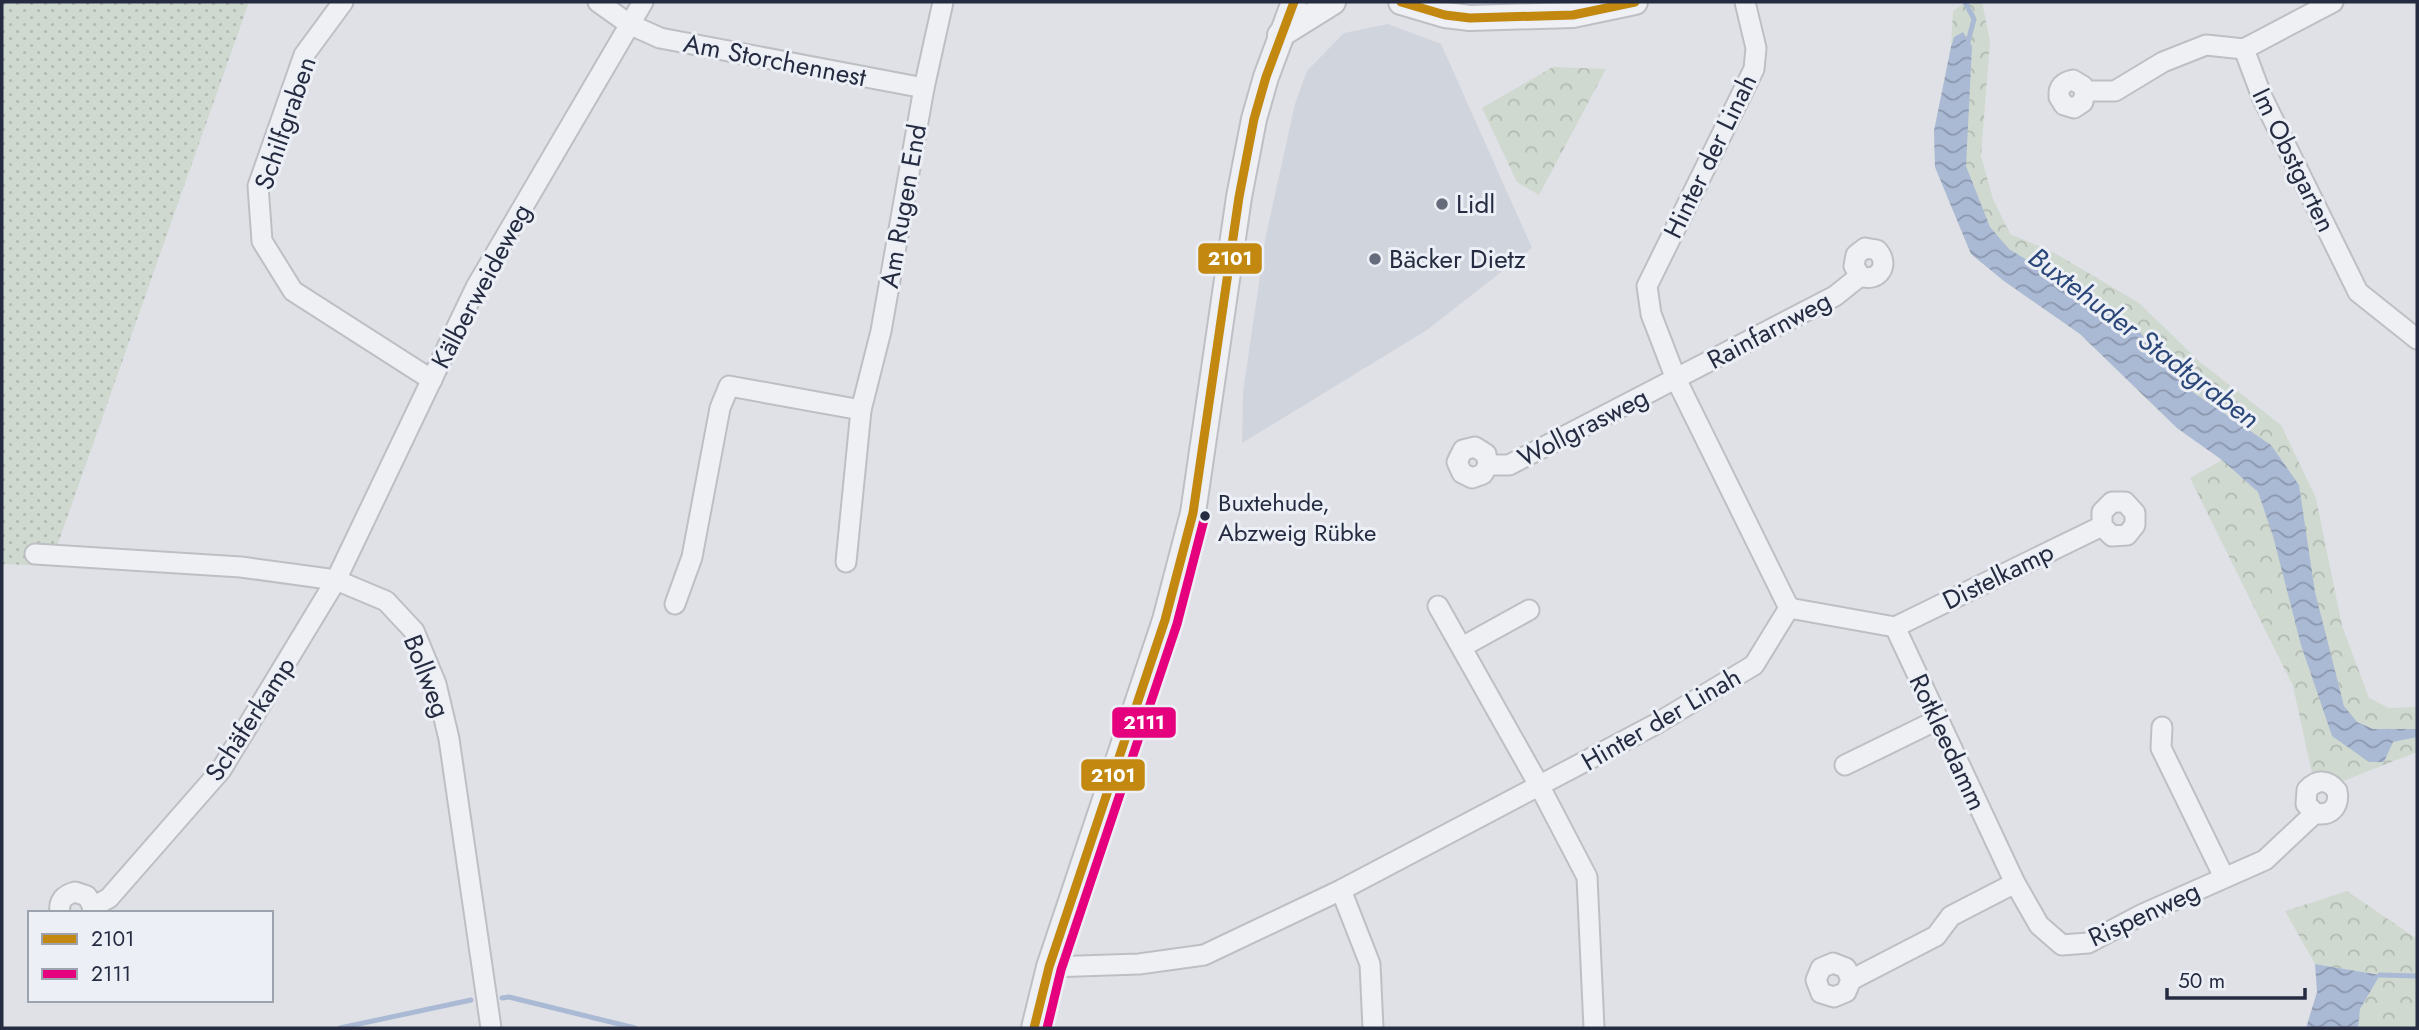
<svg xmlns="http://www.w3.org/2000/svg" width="2419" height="1030" font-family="Jost,sans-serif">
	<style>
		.built { fill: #d0d4dd }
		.grass { fill: url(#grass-dots) }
		.park { fill: url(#park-crowns) }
		.water { fill: url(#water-waves) }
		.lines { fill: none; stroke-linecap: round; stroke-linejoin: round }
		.stream { stroke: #abbad4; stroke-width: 5 }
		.minor-casing { stroke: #bebfc4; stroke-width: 23 }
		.tertiary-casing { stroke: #bebfc4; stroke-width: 28 }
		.minor { stroke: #eff0f3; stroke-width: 19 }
		.tertiary { stroke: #eff0f3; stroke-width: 24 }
		.bus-1-casing { stroke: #ecf0f6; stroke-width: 14 }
		.bus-2-casing { stroke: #ecf0f6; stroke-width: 14 }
		.bus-1 { stroke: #c28810; stroke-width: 9 }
		.bus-2 { stroke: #e5007d; stroke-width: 9 }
		.poi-dot { fill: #666b7b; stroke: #ecf0f6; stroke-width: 2.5 }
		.bus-dot { fill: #252c41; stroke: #ecf0f6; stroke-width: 2.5 }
		.labels { text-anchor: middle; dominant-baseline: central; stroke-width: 6; stroke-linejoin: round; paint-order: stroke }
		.bus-label { font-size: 24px; fill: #252c41; stroke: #ecf0f6; text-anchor: start }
		.street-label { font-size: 26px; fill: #252c41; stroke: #ecf0f6 }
		.poi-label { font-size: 26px; fill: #252c41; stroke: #ecf0f6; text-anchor: start }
		.water-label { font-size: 28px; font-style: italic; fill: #2b4779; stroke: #ecf0f6 }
		.line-badge { stroke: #ecf0f6; stroke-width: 2.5 }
		.badge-label { font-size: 19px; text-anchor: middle; font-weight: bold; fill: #fff }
	</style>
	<defs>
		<pattern id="grass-dots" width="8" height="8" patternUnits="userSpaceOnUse" patternTransform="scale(1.75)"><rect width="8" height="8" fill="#cfd9cf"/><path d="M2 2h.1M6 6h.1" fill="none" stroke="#b2bab3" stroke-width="1.8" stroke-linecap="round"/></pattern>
		<pattern id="park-crowns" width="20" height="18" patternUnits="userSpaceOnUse" patternTransform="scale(1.75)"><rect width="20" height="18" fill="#cfd9cf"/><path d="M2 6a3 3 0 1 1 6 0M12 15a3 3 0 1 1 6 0" fill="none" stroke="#b2bab3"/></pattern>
		<pattern id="water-waves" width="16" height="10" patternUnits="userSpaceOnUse" patternTransform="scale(1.75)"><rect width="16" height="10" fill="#abbad4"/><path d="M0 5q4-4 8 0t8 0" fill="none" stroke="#8b97ae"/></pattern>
	</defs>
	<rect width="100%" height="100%" fill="#e0e1e6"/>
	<!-- built -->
	<polygon class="built" points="1388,24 1441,44 1532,248 1427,330 1242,443 1243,392 1266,235 1295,104 1307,71 1344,33"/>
	<!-- grass -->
	<polygon class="grass" points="2,2 249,2 50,566 2,564"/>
	<!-- park -->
	<g class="park">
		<polygon points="1966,2 1982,2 1990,41 1981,156 1993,199 2010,234 2053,252 2139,303 2200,362 2281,425 2316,498 2342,626 2369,698 2389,708 2417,707 2417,752 2343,781 2312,773 2293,686 2190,478 2222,460 2177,428 2080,334 2004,281 1971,254 1935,167 1934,131 1951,47 1953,11"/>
		<polygon points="1553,67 1606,69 1539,195 1517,182 1482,108"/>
		<polygon points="2347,891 2417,939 2417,1028 2358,1028 2360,1009 2380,975 2315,964 2285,911"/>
	</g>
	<!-- water -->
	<g class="water">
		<polygon points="1963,32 1972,46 1966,166 1990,227 2009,249 2136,327 2171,371 2194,393 2271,445 2299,485 2315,592 2344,706 2357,722 2373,729 2417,729 2417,737 2393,742 2384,762 2369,762 2332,736 2301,645 2273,536 2258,492 2222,460 2177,428 2080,334 2004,281 1971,254 1935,167 1934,131 1951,47 1954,37"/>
		<polygon points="2315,964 2380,975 2360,1009 2358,1028 2306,1028 2317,992"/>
	</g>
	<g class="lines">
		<!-- stream -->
		<g class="stream">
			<polyline points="1965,2 1974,19 1967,46"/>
			<polyline points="2380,975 2417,976"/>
			<polyline points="502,998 509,997 635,1028"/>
			<polyline points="340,1028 471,1000"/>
		</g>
		<defs>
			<g id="minor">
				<polyline points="343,2 304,55 258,186 262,241 293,291 432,380"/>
				<polyline points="598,2 629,24 660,38 924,88"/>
				<polyline points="2333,2 2244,49 2262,97 2358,292 2417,339"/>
				<path d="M2085,91L2083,102L2074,108L2064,105L2059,97C2058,87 2063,82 2073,80L2083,86L2085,91H2115L2163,62L2206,45L2244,49"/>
				<path d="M1488,465L1483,474L1472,478L1462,473L1457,462L1463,450L1475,447L1486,454L1488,465H1509L1835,296L1860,276C1878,283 1891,265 1877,250L1865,248L1856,255L1854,266L1860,276"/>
				<polyline points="35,554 241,567 336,580 386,601 414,631 436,684 449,739 491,1028"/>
				<polyline points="846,562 861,410 881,331 924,88 943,2"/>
				<polyline points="675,604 692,557 720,408 729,386 861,410"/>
				<polyline points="1438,606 1540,787 1587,877 1594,1028"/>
				<path d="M1789,608L1895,627L2015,883L2039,925L2062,945L2088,943L2143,914L2265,860L2315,813C2331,817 2340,806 2337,791C2328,779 2317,779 2307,790L2306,804L2315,813"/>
				<polyline points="1895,627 2102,526 2112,536 2127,535 2135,525 2135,513 2125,502 2112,502 2102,512 2102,526"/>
				<polyline points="1462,647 1529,610"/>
				<polyline points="2162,727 2161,748 2224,877"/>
				<polyline points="1845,765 1937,720"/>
				<polyline points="1341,890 1370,964 1373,1028"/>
				<polyline points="93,907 109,898 221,770 336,580 476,287 643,2"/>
				<path d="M60,913C58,901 64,895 75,892L87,896L93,907L92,913"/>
				<polyline points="1049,967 1139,964 1204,955 1341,890 1656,724 1754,665 1789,608 1676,379 1651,314 1647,286 1754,69 1756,48 1745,2"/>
				<polyline points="1851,980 1846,992 1834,997 1821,993 1816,980 1821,968 1833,963 1846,968 1851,980 1936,936 1951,916 2015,883"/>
			</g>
			<g id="tertiary">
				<polyline points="1401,2 1445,15 1470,18 1573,15 1635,2"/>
				<polyline points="1280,35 1333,2"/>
				<polyline points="1034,1028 1049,967 1165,620 1193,513 1239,197 1254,119 1266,77 1294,2"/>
			</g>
		</defs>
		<!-- minor casing -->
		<use href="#minor" class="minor-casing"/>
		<!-- tertiary casing -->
		<use href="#tertiary" class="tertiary-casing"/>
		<!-- minor -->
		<use href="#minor" class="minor"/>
		<!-- tertiary -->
		<use href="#tertiary" class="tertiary"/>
		<defs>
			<g id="bus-1">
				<polyline points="1401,2 1445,15 1470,18 1573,15 1635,2"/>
				<polyline points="1034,1028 1049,967 1165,620 1193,513 1239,197 1254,119 1266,77 1294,2"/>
			</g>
			<polyline id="bus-2" points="1047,1028 1061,970 1177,624 1205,516"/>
		</defs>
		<!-- bus-1 casing -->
		<use href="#bus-1" class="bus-1-casing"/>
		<!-- bus-2 casing -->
		<use href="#bus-2" class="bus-2-casing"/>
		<!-- bus-1 -->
		<use href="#bus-1" class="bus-1"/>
		<!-- bus-2 -->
		<use href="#bus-2" class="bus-2"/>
	</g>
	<!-- markers -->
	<g class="poi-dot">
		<circle cx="1442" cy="204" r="7"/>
		<circle cx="1375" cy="259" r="7"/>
	</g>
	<circle class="bus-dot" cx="1205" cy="516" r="6"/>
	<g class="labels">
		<!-- bus labels -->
		<g class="bus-label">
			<text x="1218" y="502">Buxtehude,<tspan x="1218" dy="30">Abzweig Rübke</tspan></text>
		</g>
		<!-- street labels -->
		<g class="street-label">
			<text transform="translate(775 60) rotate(11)">Am Storchennest</text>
			<text transform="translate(285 123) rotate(-71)">Schilfgraben</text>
			<text transform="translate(1710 156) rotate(-64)">Hinter der Linah</text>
			<text transform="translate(2294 160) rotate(64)">Im Obstgarten</text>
			<text transform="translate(903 206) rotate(-80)">Am Rugen End</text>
			<text transform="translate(481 286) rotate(-62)">Kälberweideweg</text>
			<text transform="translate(1769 330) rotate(-28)">Rainfarnweg</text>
			<text transform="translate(1583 427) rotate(-27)">Wollgrasweg</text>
			<text transform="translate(1998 576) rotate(-26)">Distelkamp</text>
			<text transform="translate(427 676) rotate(69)">Bollweg</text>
			<text transform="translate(250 719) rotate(-57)">Schäferkamp</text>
			<text transform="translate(1661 719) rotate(-30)">Hinter der Linah</text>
			<text transform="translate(1948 742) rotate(65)">Rotkleedamm</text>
			<text transform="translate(2144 914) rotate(-25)">Rispenweg</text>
		</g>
		<!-- poi labels -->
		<g class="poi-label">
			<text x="1456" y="204">Lidl</text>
			<text x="1389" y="259">Bäcker Dietz</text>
		</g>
		<!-- water labels -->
		<g class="water-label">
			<text transform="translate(2144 338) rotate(37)">Buxtehuder Stadtgraben</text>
		</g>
	</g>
	<g class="line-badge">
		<rect x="1197" y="242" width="66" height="33" rx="7" fill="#c28810"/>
		<rect x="1111" y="706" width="66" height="33" rx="7" fill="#e5007d"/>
		<rect x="1080" y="758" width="66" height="34" rx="7" fill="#c28810"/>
	</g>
	<g class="badge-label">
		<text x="1230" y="265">2101</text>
		<text x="1144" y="729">2111</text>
		<text x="1113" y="782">2101</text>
	</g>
	<!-- border -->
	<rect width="2419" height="1030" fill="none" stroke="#252c41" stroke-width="7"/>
	<!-- legend -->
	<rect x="28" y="911" width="245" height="91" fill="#ecf0f6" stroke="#9ca2ae" stroke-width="2"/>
	<rect x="42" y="934" width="35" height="10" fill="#c28810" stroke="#9ca2ae" stroke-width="2"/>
	<text x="91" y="946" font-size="21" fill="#252c41">2101</text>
	<rect x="42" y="969" width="35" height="10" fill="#e5007d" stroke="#9ca2ae" stroke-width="2"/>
	<text x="91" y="981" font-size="21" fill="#252c41">2111</text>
	<!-- scale -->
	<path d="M2167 988v10h138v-10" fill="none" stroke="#252c41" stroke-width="3.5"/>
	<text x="2178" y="988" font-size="21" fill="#252c41" stroke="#ecf0f6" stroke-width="5" paint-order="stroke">50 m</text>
</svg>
